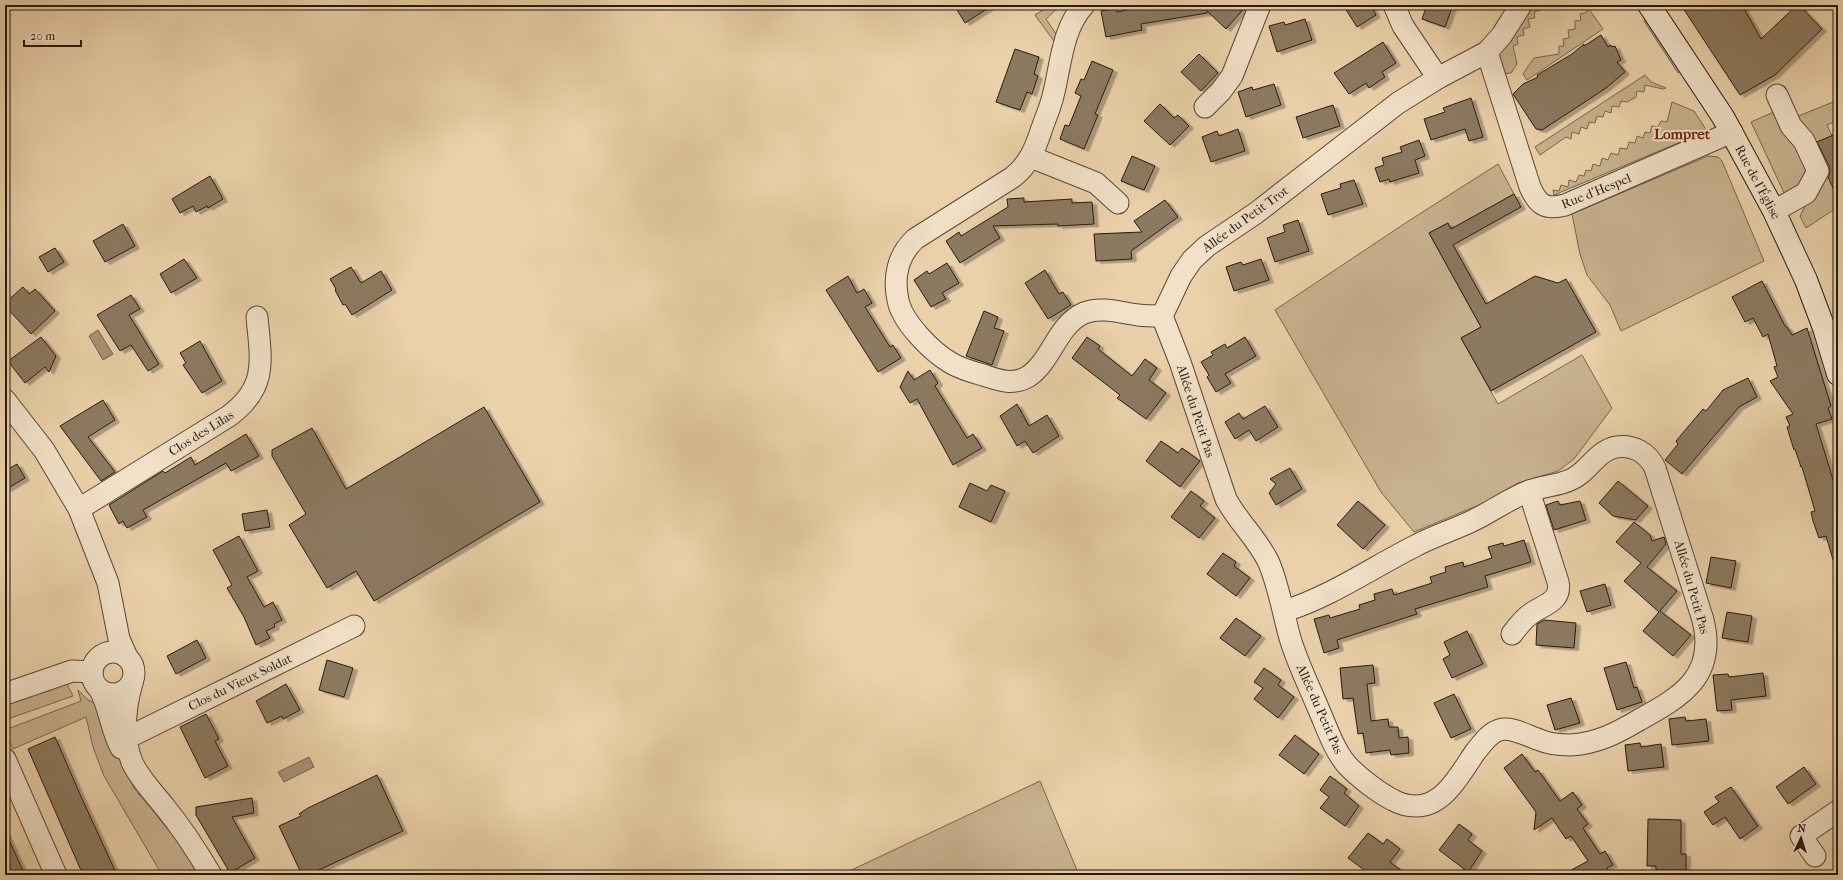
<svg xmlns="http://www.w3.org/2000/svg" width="1843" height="880" font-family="'IM FELL French Canon',serif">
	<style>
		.green { fill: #c9b290; stroke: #776651 }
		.water { fill: #a89376; stroke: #74634e }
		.building { fill: #8c7a61; stroke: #251b12; filter: url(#shadow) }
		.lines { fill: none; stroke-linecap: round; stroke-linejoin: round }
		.street-casing { stroke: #564838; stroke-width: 23 }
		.secondary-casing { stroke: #251b12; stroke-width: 24 }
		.street { stroke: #f2e1c8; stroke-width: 21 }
		.secondary { stroke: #f2e1c8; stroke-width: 22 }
		.labels { text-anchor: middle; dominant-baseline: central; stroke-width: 4; stroke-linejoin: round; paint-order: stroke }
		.street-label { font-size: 13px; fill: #251b12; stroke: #f2e1c8 }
		.quarter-label { font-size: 15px; font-weight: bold; fill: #7a1f14; stroke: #f2e1c8 }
	</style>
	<defs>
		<filter id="shadow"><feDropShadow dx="4.5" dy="2.5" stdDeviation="0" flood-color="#0004"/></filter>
	</defs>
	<rect width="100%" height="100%" fill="#ebd1aa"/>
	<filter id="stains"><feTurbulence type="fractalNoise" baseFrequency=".005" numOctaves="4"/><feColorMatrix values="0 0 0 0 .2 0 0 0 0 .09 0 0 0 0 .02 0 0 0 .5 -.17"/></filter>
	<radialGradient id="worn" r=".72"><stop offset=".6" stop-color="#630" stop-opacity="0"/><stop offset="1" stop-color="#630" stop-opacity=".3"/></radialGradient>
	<!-- green -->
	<g class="green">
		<polygon points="1051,5 1061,5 1046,19 1058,37 1056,44 1035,15"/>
		<polygon points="1531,5 1540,5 1541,10 1534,12 1535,18 1528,19 1530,27 1523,29 1524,35 1517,37 1518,44 1513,46 1517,64 1511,73 1502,74 1498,53"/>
		<polygon points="1586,5 1603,29 1527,80 1523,74 1534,58 1559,54 1559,46 1564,46 1563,39 1569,38 1568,30 1575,29 1575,21 1581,20 1580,14 1587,12"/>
		<polygon points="1647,19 1682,70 1678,73 1644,21"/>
		<polygon points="1645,75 1651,82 1666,88 1663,89 1645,85 1644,92 1637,91 1636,97 1627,102 1621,101 1619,107 1612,106 1611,113 1605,111 1603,117 1597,116 1595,123 1589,122 1587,129 1581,127 1579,134 1572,132 1571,139 1566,137 1540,155 1535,147"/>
		<polygon points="1838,100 1838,120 1827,125 1832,136 1812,144 1796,117"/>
		<polygon points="1672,102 1694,111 1707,131 1554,195 1553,190 1559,191 1561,185 1568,187 1569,180 1576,182 1579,175 1584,176 1586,170 1591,171 1593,164 1600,166 1602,158 1608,160 1611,153 1618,155 1620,148 1627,149 1629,142 1635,143 1637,136 1643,138 1645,132 1650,133 1652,126 1658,127 1661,121 1667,122"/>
		<polygon points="1776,111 1800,150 1810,175 1786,197 1751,122"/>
		<polygon points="1708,156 1718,157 1722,161 1764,261 1621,331 1610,305 1587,275 1580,254 1572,214"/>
		<polygon points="1498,164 1514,194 1451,229 1448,223 1429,233 1481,327 1461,338 1498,404 1582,355 1612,408 1574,459 1558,471 1518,483 1486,502 1414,532 1381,492 1275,310 1407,222"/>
		<polygon points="1825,170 1829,178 1838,176 1838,207 1806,228 1800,216 1823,171"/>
		<polygon points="67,684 73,696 5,720 5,703"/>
		<polygon points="78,690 88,700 95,703 134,788 185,850 201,875 162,875 104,776 93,747 86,717 13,749 5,730 81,701"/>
		<polygon points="1040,781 1079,875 841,875"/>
	</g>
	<!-- water -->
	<g class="water">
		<polygon points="98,330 113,354 103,360 89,336"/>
		<polygon points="309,757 314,767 284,782 278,772"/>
	</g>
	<!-- building -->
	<g class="building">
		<polygon points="954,5 993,5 965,23"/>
		<polygon points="1152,5 1247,5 1226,29 1207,11 1207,13 1141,24 1142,30 1106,37 1101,11 1116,8 1117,12"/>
		<polygon points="1343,5 1370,5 1376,15 1357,27"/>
		<polygon points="1427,5 1453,5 1445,27 1422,19"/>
		<polygon points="1681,5 1742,5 1761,39 1797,5 1799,5 1822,29 1775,75 1740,95"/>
		<polygon points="1305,19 1312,40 1277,52 1269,26 1284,22 1285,25"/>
		<polygon points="1601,35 1608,47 1611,45 1612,47 1615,46 1621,60 1617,62 1625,72 1606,88 1542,130 1536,129 1513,94 1523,84 1538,77 1537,75 1572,54 1584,44 1584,46"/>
		<polygon points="1383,42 1396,63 1382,72 1385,77 1369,88 1366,83 1349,94 1334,73"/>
		<polygon points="1015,49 1039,57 1034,74 1038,76 1032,94 1027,92 1020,110 996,102"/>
		<polygon points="1199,54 1218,73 1201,91 1181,72"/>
		<polygon points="1092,61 1113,70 1095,114 1098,115 1084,149 1060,139 1065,125 1069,126 1081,96 1075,93 1081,79 1084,80"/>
		<polygon points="1274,84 1281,105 1246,117 1238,92 1252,87 1253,90"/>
		<polygon points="1471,98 1483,137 1469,141 1465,129 1431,140 1424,119 1445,112 1443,108"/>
		<polygon points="1160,104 1174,118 1178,115 1189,126 1170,145 1144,121"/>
		<polygon points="1333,105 1340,126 1303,138 1296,117"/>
		<polygon points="1238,129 1245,151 1211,162 1202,137 1217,131 1219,136"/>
		<polygon points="1838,133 1838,199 1828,177 1830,172 1829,166 1817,142"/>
		<polygon points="1419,140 1425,156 1415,160 1419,173 1390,182 1389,179 1380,182 1375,168 1384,165 1382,158 1402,152 1400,147"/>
		<polygon points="1132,156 1155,166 1144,190 1121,181"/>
		<polygon points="210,176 223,199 208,208 207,206 196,212 193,206 180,213 172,199"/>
		<polygon points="1354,180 1363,204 1328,215 1321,194 1341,188 1340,184"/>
		<polygon points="1514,194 1521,207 1453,245 1486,304 1535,276 1558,283 1566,279 1596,332 1491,391 1461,338 1481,327 1429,233 1448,223 1451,229"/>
		<polygon points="1024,198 1024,202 1072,199 1072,203 1092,202 1094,224 1058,226 1058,224 993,226 1000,238 960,263 946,241 959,232 961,236 1008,207 1007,199"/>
		<polygon points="1165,200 1178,217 1131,251 1132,259 1096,261 1094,234 1142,232 1134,221"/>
		<polygon points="1298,220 1309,251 1275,262 1267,238 1285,232 1283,225"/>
		<polygon points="123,224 135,246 105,262 93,241"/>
		<polygon points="55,248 64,262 48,272 39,257"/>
		<polygon points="184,259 197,278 171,293 160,274"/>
		<polygon points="1261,259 1269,280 1234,291 1226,267 1241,262 1243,265"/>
		<polygon points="947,263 959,283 942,293 946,299 931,307 914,280 927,271 929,274"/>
		<polygon points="351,267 361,283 381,271 392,290 352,315 345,304 343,305 335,290 336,289 330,279"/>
		<polygon points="1045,270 1059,294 1063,292 1071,305 1048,319 1025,283"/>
		<polygon points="848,276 857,293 864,289 872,303 865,307 890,347 893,345 901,358 878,372 826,290"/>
		<polygon points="1762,281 1785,326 1787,327 1792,335 1807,328 1831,406 1828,408 1832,419 1816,424 1838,496 1838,563 1834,563 1826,536 1819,538 1813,521 1811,512 1815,511 1802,467 1801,467 1795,449 1794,450 1787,427 1790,426 1786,417 1793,414 1770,381 1778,377 1774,367 1777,366 1768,334 1763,337 1753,318 1745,322 1732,297"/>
		<polygon points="23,287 29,294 35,289 55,311 31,334 5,306 5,303"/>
		<polygon points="131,295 140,309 129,315 159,364 148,371 131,345 120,351 97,315"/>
		<polygon points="984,311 998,317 994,328 1004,331 992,365 966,356"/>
		<polygon points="41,337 56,356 49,372 45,367 25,383 8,361"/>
		<polygon points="1087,337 1100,346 1098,349 1132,376 1145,359 1157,368 1149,380 1166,393 1146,419 1117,398 1120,395 1072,358"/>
		<polygon points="1245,337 1256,356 1225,374 1231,383 1216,392 1207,377 1209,375 1201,362 1213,355 1211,352 1225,344 1227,348"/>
		<polygon points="200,341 222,381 202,393 183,365 186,363 180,353"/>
		<polygon points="930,370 938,383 935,386 967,438 973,434 982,448 953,465 917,399 910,403 900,387 908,371 914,380"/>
		<polygon points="1748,378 1757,397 1739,407 1682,474 1665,460 1678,444 1676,441 1703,409 1706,411 1723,390"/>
		<polygon points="103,400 115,420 88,437 115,472 101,481 60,426"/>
		<polygon points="1017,404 1029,426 1047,415 1059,436 1033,453 1025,441 1017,446 1000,416"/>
		<polygon points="1265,406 1278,427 1256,441 1249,430 1235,439 1225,422 1239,413 1243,419"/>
		<polygon points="484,407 540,502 374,601 356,571 327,588 289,525 306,514 272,456 272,450 312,428 346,489"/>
		<polygon points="246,434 259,456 231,471 226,463 143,510 147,517 127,528 123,521 119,524 109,505 163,471 165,473 191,457 195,465"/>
		<polygon points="1161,441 1178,453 1182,448 1200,461 1180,487 1146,461"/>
		<polygon points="17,464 25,478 5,490 5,471"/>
		<polygon points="1290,468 1302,489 1276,505 1269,493 1276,484 1270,479"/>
		<polygon points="1618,481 1648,506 1636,520 1613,516 1599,503"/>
		<polygon points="970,483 987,491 991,485 1005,491 991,522 959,507"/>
		<polygon points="1191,491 1204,501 1200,506 1215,518 1199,538 1171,517"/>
		<polygon points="1358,501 1385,525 1363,549 1337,525"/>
		<polygon points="1558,501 1560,505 1580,501 1586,520 1554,530 1546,505"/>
		<polygon points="267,510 270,527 245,531 242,514"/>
		<polygon points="1634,522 1650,535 1652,541 1664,537 1666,544 1647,567 1677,591 1660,611 1691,635 1673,656 1643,631 1659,612 1624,581 1641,563 1616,542"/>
		<polygon points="239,536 258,571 247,577 264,607 273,602 282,620 274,624 275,627 266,631 270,638 256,645 244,617 227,588 232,585 213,550"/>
		<polygon points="1524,540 1531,562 1485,576 1488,587 1415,609 1417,614 1337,640 1339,648 1324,653 1314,619 1329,615 1330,618 1360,609 1359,605 1375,600 1374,594 1392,589 1394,595 1432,583 1430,577 1446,572 1445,567 1463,562 1464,567 1492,558 1488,547 1503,543 1504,546"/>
		<polygon points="1223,553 1236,562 1234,566 1250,578 1236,596 1207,574"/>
		<polygon points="1711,557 1736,561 1731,588 1706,583"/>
		<polygon points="1605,584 1611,605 1587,612 1580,591"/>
		<polygon points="1727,612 1752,616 1748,642 1722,638"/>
		<polygon points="1236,618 1261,636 1245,656 1220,638"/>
		<polygon points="1544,620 1576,623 1574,648 1536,645 1537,624"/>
		<polygon points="1467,631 1483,664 1452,678 1443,659 1450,655 1444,642"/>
		<polygon points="197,640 206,658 176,674 167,656"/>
		<polygon points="327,660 353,668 344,697 319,690"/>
		<polygon points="1626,662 1634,688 1637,687 1642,702 1617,710 1604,668"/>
		<polygon points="1373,665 1375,683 1367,684 1371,721 1388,719 1389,727 1398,727 1399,738 1408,737 1409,753 1391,755 1390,750 1366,753 1363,733 1358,734 1353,698 1343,699 1340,668"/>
		<polygon points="1264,668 1281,680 1278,685 1294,697 1278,718 1254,699 1263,688 1254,682"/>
		<polygon points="1763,673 1766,696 1731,700 1732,710 1717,711 1713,675 1728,674 1729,677"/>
		<polygon points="286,684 300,710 283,719 282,716 267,723 256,701"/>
		<polygon points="1454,694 1471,729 1451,738 1434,703"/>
		<polygon points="1571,698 1580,723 1555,730 1547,705"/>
		<polygon points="206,714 219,739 215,741 228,766 205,778 180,727"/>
		<polygon points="1685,717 1686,721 1706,719 1709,741 1672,745 1669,719"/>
		<polygon points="1295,735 1319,754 1304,774 1279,755"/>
		<polygon points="55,737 83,801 117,875 83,875 28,749"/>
		<polygon points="1640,743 1641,747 1661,744 1664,767 1628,771 1625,745"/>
		<polygon points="1522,754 1535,772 1538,770 1560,801 1573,792 1582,805 1577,809 1588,824 1583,828 1600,854 1605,851 1613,865 1607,868 1611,875 1562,875 1588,861 1571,836 1566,839 1552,818 1534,830 1536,812 1504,768"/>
		<polygon points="1804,767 1816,784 1788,804 1776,787"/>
		<polygon points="377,775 403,831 308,875 302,875 279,826 301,816 299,814 308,808"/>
		<polygon points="1330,776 1347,789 1344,793 1359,806 1345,826 1320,808 1329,797 1320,790"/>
		<polygon points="1731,787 1758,826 1740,839 1725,817 1713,825 1704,812 1719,802 1715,797"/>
		<polygon points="252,798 254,813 232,817 255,858 230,873 196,815 196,807"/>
		<polygon points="1648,819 1681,820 1681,854 1686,854 1686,870 1656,870 1656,866 1647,866"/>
		<polygon points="1459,824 1472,834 1468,840 1482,851 1468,872 1439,850"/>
		<polygon points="5,831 25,875 5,875"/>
		<polygon points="1368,833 1383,844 1387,839 1400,849 1390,862 1407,875 1371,875 1348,858"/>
	</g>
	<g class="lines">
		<defs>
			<g id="street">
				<path d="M1084,5C1062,29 1061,65 1053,96C1050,109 1044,121 1040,134C1034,151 1028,165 1013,177L915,239C898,255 893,277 898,300C902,322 932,352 951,363C961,369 972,372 983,375C998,380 1013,386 1029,376C1052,360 1057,325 1084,313C1101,306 1122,313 1138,315C1146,316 1154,316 1162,316L1181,276L1192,260L1207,246L1256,213L1398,103L1438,78L1487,52L1502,35L1521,5"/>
				<polyline points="1394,5 1403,26 1438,78"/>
				<path d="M1487,52L1530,187C1538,205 1545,210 1565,205L1732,132"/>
				<polyline points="1205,107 1221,91 1232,76 1260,5"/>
				<polyline points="1031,157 1096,183 1118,203"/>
				<polyline points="1774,211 1806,193 1818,171 1804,141 1791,126 1777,95"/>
				<path d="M1162,316L1180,362L1226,499C1238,522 1258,539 1269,563C1279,587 1283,613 1290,638C1297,662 1309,686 1319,710C1327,728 1334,750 1347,765C1358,777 1379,793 1393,800C1400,804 1408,806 1416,806C1445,806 1461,772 1476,751C1483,743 1488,734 1499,730C1512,726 1527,736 1540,740C1549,744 1560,745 1570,745C1596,744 1617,733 1639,720C1681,697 1717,676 1703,620L1655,468C1648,453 1633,444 1616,447C1596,451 1588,473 1570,480C1557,486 1542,486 1529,491C1508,499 1490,513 1470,522C1453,530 1434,536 1417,545C1373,567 1332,596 1285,611"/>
				<polyline points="5,400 44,450 79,509 108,583 119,639 127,657"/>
				<path d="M79,509L229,416C268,387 261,361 257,317"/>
				<path d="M1512,634C1518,626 1524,618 1532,613C1545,604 1562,601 1558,582L1529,491"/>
				<circle cx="113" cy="673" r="21"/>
				<path d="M132,683C125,708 122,737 132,762C139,778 153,792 164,806C182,828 197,851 211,875"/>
				<path d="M100,690C110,709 111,730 121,748"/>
				<polyline points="5,694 72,671 92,672"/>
				<polyline points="127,738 354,626"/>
				<polyline points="5,759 56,875"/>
				<polyline points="1815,856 1801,836 1838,811"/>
			</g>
			<polyline id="secondary" points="1649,5 1723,117 1774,211 1806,280 1824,328 1838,374"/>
		</defs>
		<!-- street casing -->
		<use href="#street" class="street-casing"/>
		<!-- secondary casing -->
		<use href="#secondary" class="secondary-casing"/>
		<!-- street -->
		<use href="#street" class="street"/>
		<!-- secondary -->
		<use href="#secondary" class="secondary"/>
	</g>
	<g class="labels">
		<!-- street labels -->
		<g class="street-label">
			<text transform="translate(1758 182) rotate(62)">Rue de l'Église</text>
			<text transform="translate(1596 191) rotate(-22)">Rue d'Hespel</text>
			<text transform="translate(1245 219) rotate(-36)">Allée du Petit Trot</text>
			<text transform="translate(1196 411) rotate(72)">Allée du Petit Pas</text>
			<text transform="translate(201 433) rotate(-32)">Clos des Lilas</text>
			<text transform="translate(1692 587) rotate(74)">Allée du Petit Pas</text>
			<text transform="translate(240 682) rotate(-26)">Clos du Vieux Soldat</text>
			<text transform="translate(1320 709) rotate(66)">Allée du Petit Pas</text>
		</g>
		<!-- quarter labels -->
		<g class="quarter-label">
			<text x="1682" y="134">Lompret</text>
		</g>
	</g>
	<!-- margin -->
	<rect width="1843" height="880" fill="none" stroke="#ebd1aa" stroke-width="20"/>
	<rect x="6" y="6" width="1831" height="868" fill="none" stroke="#251b12" stroke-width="2"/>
	<rect x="10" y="10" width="1823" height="860" fill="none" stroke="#251b12"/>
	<!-- north arrow -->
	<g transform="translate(1801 838) rotate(4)" stroke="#f2e1c8" stroke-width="3" paint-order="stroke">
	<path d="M0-3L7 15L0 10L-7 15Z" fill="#251b12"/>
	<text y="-6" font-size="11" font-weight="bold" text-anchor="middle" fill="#251b12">N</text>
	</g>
	<!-- scale -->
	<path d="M24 40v6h57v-6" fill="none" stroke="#251b12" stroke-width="2"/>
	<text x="30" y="40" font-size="12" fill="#251b12" stroke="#f2e1c8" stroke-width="3" paint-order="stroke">20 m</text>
	<rect width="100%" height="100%" filter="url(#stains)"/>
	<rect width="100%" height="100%" fill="url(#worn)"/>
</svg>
